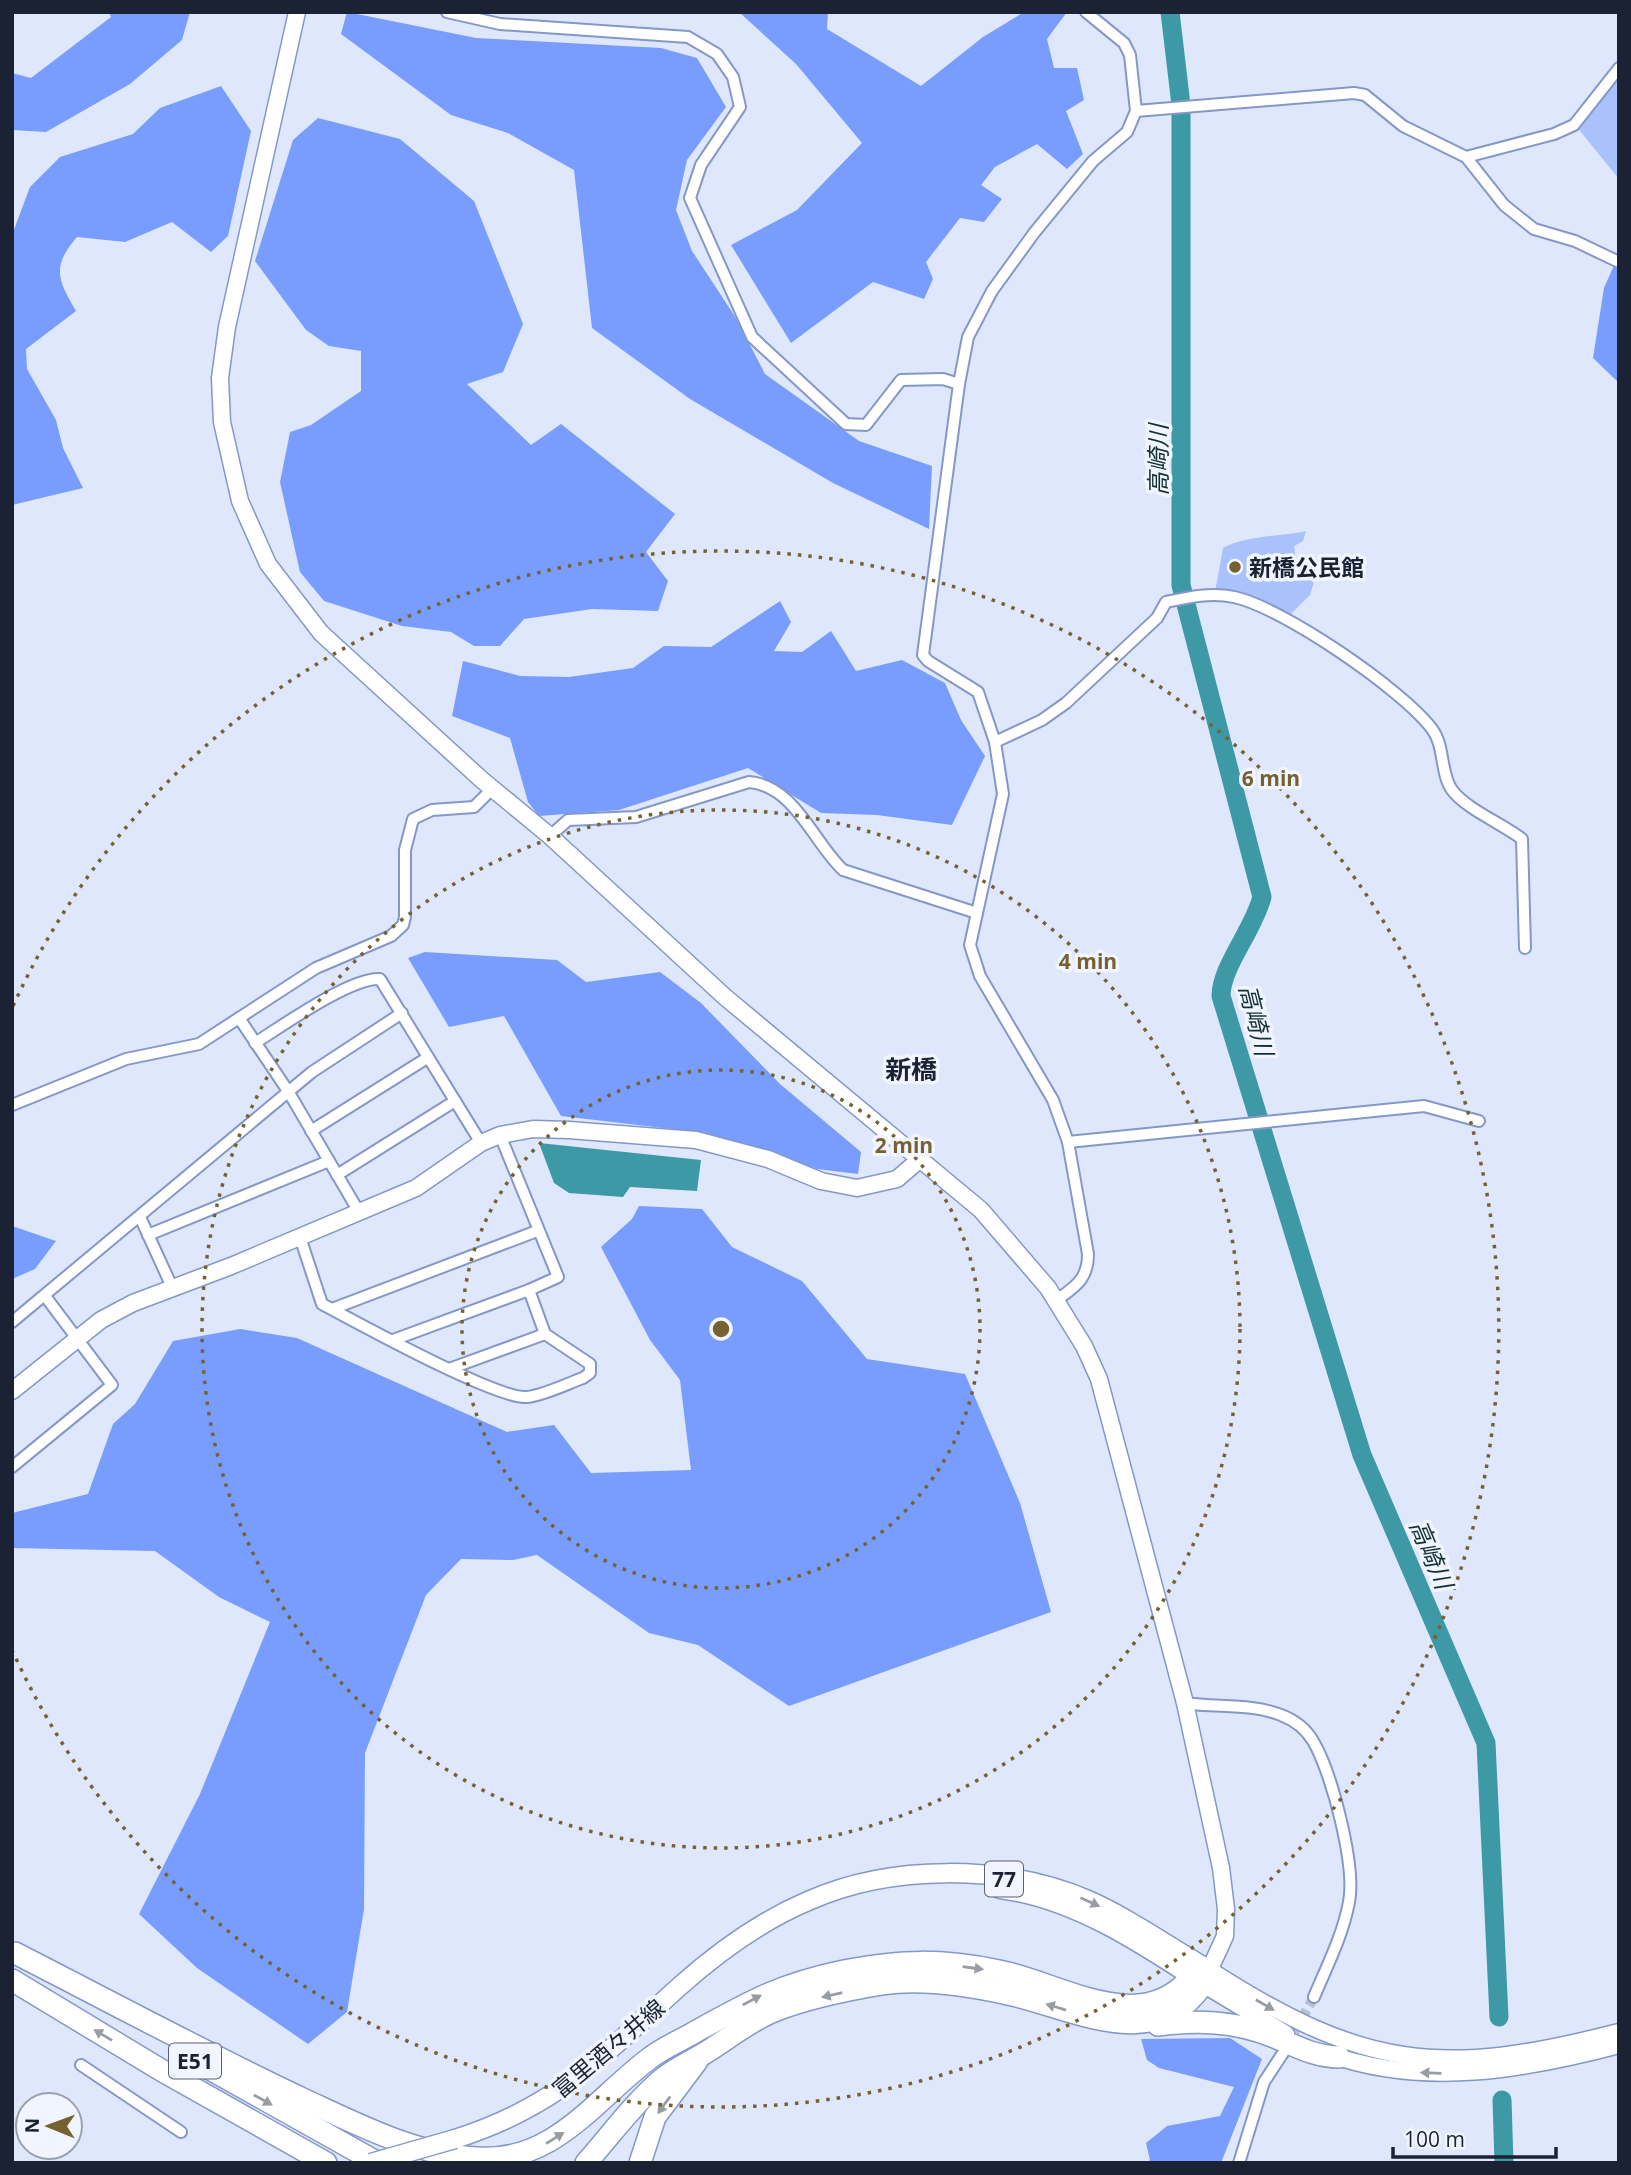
<svg xmlns="http://www.w3.org/2000/svg" width="1631" height="2175" font-family="'Open Sans','Noto Sans JP',sans-serif">
	<style>
		.green { fill: #aac2fc }
		.forest { fill: #789dfe }
		.water { fill: #3c99a5 }
		.lines { fill: none; stroke-linecap: round; stroke-linejoin: round }
		.river { stroke: #3c99a5; stroke-width: 19 }
		.street-tunnel { stroke: #b7c0d4; stroke-width: 10; stroke-dasharray: 10 5; stroke-linecap: butt }
		.street-casing { stroke: #8498c8; stroke-width: 14 }
		.secondary-casing { stroke: #8498c8; stroke-width: 19 }
		.primary-casing { stroke: #8498c8; stroke-width: 21 }
		.highway-casing { stroke: #8498c8; stroke-width: 24 }
		.street { stroke: #fff; stroke-width: 10 }
		.secondary { stroke: #fff; stroke-width: 16 }
		.primary { stroke: #fff; stroke-width: 18 }
		.highway { stroke: #fff; stroke-width: 21 }
		.primary-bridge-casing { stroke: #8498c8; stroke-width: 21; stroke-linecap: butt }
		.primary-bridge { stroke: #fff; stroke-width: 18 }
		.oneway { fill: #989ca4 }
		.ring { fill: none; stroke: #766130; stroke-width: 3.5; stroke-dasharray: 3.5 7 }
		.poi-dot { fill: #766130; stroke: #f0f5ff; stroke-width: 2.5 }
		.labels { text-anchor: middle; dominant-baseline: central; stroke-width: 7; stroke-linejoin: round; paint-order: stroke }
		.shield { fill: #f0f5ff; stroke: #5a6171; stroke-width: 2 }
		.shield-label { font-size: 21px; font-weight: bold; fill: #1a2234 }
		.poi-label { font-size: 23px; font-weight: bold; fill: #1a2234; stroke: #f0f5ff; text-anchor: start }
		.street-label { font-size: 23px; fill: #1a2234; stroke: #f0f5ff }
		.water-label { font-size: 24px; font-style: italic; fill: #133033; stroke: #f0f5ff }
		.quarter-label { font-size: 26px; font-weight: bold; fill: #1a2234; stroke: #f0f5ff }
		.centre { fill: #766130; stroke: #f0f5ff; stroke-width: 3.5 }
		.ring-label { font-size: 21px; text-anchor: middle; font-weight: bold; fill: #766130; stroke: #f0f5ff; stroke-width: 7; stroke-linejoin: round; paint-order: stroke }
	</style>
	<rect width="100%" height="100%" fill="#dee7fc"/>
	<!-- green -->
	<g class="green">
		<polygon points="1619,70 1619,179 1576,126"/>
		<path d="M1306,531L1303,541L1294,546L1296,559L1317,572L1310,595L1288,617L1215,592L1223,548C1247,535 1279,537 1306,531Z"/>
	</g>
	<!-- forest -->
	<g class="forest">
		<polygon points="109,12 190,12 182,40 130,84 46,132 12,130 12,73 31,78 111,17"/>
		<polygon points="347,12 476,38 661,48 697,58 726,107 687,160 676,210 692,251 736,318 765,374 859,441 932,466 929,529 833,483 690,399 592,328 574,170 508,133 451,115 341,34"/>
		<polygon points="739,12 828,12 827,29 921,86 983,37 1024,12 1067,12 1047,39 1054,68 1077,68 1084,100 1066,111 1083,154 1067,169 1037,144 995,167 981,185 1002,199 984,222 960,218 926,262 933,279 924,299 873,282 791,343 731,245 797,210 862,143 796,64"/>
		<path d="M221,86L251,131L228,236L211,252L172,222L125,242L77,237C51,267 58,280 76,311L26,349L27,369L56,420L63,448L83,488L12,505V235L30,187L60,157L133,134L160,108Z"/>
		<polygon points="318,118 400,139 474,201 523,324 503,372 467,384 531,445 561,424 675,514 646,552 668,581 658,611 592,609 524,619 500,646 474,646 451,632 402,626 324,601 300,572 280,482 290,432 311,425 361,391 361,351 329,346 306,330 255,261 293,140"/>
		<polygon points="1619,254 1619,383 1593,358 1604,288"/>
		<polygon points="780,601 791,622 774,651 802,652 831,631 856,671 902,660 945,683 961,720 985,756 952,825 877,815 821,813 748,768 619,810 539,816 528,802 510,738 452,716 463,661 520,676 569,677 633,668 664,646 711,647"/>
		<polygon points="425,952 557,960 586,982 660,972 701,1003 780,1084 861,1152 858,1174 817,1169 706,1133 561,1116 504,1016 449,1027 408,958"/>
		<polygon points="639,1206 702,1209 732,1247 802,1281 867,1359 965,1374 1020,1503 1051,1612 789,1706 698,1645 649,1633 537,1555 513,1560 461,1559 426,1595 365,1753 364,1909 347,2012 308,2044 197,1968 139,1914 200,1794 270,1622 219,1597 155,1551 12,1548 12,1513 88,1494 113,1424 135,1404 173,1341 240,1329 297,1338 507,1432 554,1425 591,1473 691,1470 680,1380 650,1340 601,1247 632,1219"/>
		<polygon points="12,1226 56,1241 35,1269 12,1279"/>
		<polygon points="1230,2038 1262,2059 1221,2163 1147,2163 1150,2160 1146,2143 1167,2126 1220,2116 1234,2087 1159,2068 1147,2060 1141,2039"/>
	</g>
	<!-- water -->
	<polygon class="water" points="539,1143 701,1160 697,1191 630,1187 623,1197 569,1193 554,1183"/>
	<g class="lines">
		<!-- river -->
		<g class="river">
			<path d="M1170,12L1181,105V585L1262,897C1253,931 1221,967 1221,996L1362,1455L1486,1743L1499,2017"/>
			<polyline points="1502,2100 1504,2163"/>
		</g>
		<!-- street-tunnel -->
		<polyline class="street-tunnel" points="1287,2045 1314,1997"/>
		<defs>
			<g id="street">
				<polyline points="447,12 500,24 688,37 717,54 733,77 740,107 701,165 690,198 752,337 846,424 866,425 901,380 943,379 959,384"/>
				<polyline points="1136,111 1354,93 1365,95 1403,126 1466,157 1504,205 1534,229 1575,241 1619,262"/>
				<polyline points="1466,157 1554,134 1574,125 1619,68"/>
				<path d="M995,742L1042,720L1066,703L1157,618L1166,602C1189,597 1211,592 1234,597C1282,607 1403,690 1432,729C1445,746 1440,773 1452,790C1466,809 1503,824 1522,839L1525,948"/>
				<path d="M550,836L568,820L636,817L749,782C795,786 813,842 843,870L977,913"/>
				<polyline points="239,1018 288,1091 359,1212"/>
				<path d="M255,1043C282,1026 351,977 380,979L481,1143"/>
				<polyline points="12,1105 126,1059 199,1044 316,968 391,936 403,925 405,917 405,850 413,819 432,810 474,807 493,788"/>
				<polyline points="311,1131 427,1058"/>
				<polyline points="1068,1142 1424,1106 1479,1121"/>
				<polyline points="337,1175 455,1101"/>
				<polyline points="140,1217 172,1287"/>
				<polyline points="148,1235 329,1161"/>
				<path d="M300,1237L322,1304C356,1322 497,1400 527,1397C545,1395 566,1384 583,1378L590,1373V1364L545,1334L529,1290L558,1277L500,1135"/>
				<path d="M1057,1300C1076,1286 1088,1279 1088,1254L1068,1142L1053,1100L980,976L970,945L1003,794L995,742L978,692L928,661L923,655L959,384L968,337L992,291L1034,233L1093,161L1127,132L1136,111L1130,55L1124,43L1086,12"/>
				<polyline points="332,1309 537,1231"/>
				<polyline points="12,1322 312,1072 402,1013"/>
				<polyline points="393,1340 529,1290"/>
				<polyline points="449,1369 545,1334"/>
				<polyline points="12,1467 112,1385 45,1296"/>
				<path d="M1185,1703C1216,1708 1251,1703 1281,1715C1294,1720 1306,1729 1313,1741C1332,1773 1356,1866 1349,1902C1343,1935 1327,1966 1314,1997"/>
				<polyline points="81,2065 181,2132"/>
				<polyline points="1239,2163 1264,2082 1283,2053"/>
			</g>
			<g id="secondary">
				<polyline points="297,12 227,327 220,378 222,422 240,501 268,564 321,633 482,780 550,836 725,997 981,1210 1048,1288 1084,1346 1099,1379 1185,1703 1221,1868 1226,1909 1225,1936 1203,1984 1286,2034"/>
				<polyline points="12,1391 101,1320 133,1303 231,1266 416,1188 481,1143 500,1135 533,1129 569,1130 696,1140 768,1159 821,1181 857,1188 897,1179 919,1160"/>
				<path d="M1208,1969C1363,2069 1441,2078 1619,2032"/>
				<path d="M1329,2054C1424,2088 1524,2070 1619,2045"/>
			</g>
			<g id="primary">
				<path d="M1000,1889C1073,1898 1141,1943 1202,1983"/>
				<path d="M455,2139C559,2106 602,2056 680,1986C718,1952 761,1921 808,1901C890,1864 1005,1864 1088,1900C1129,1918 1168,1946 1208,1969"/>
			</g>
			<g id="highway">
				<path d="M15,1953C111,2002 207,2054 305,2100C359,2125 415,2154 476,2158C554,2164 595,2099 650,2058C664,2047 680,2041 695,2032C751,2001 781,1984 844,1971C902,1960 941,1959 999,1971C1061,1983 1141,2039 1192,1976"/>
				<polyline points="12,1980 161,2070 326,2163"/>
				<path d="M1158,2025C1197,2020 1234,2021 1272,2036C1294,2045 1314,2057 1339,2057"/>
				<polyline points="185,2055 378,2163"/>
				<path d="M586,2163C610,2136 633,2104 661,2080C675,2068 690,2062 705,2053C728,2039 749,2021 774,2011C807,1998 846,1990 882,1984C922,1978 968,1985 1008,1994C1073,2008 1154,2056 1203,1984"/>
				<polyline points="640,2163 655,2117 697,2061"/>
			</g>
		</defs>
		<!-- street casing -->
		<use href="#street" class="street-casing"/>
		<!-- secondary casing -->
		<use href="#secondary" class="secondary-casing"/>
		<!-- primary casing -->
		<use href="#primary" class="primary-casing"/>
		<!-- highway casing -->
		<use href="#highway" class="highway-casing"/>
		<!-- street -->
		<use href="#street" class="street"/>
		<!-- secondary -->
		<use href="#secondary" class="secondary"/>
		<!-- primary -->
		<use href="#primary" class="primary"/>
		<!-- highway -->
		<use href="#highway" class="highway"/>
		<defs>
			<polyline id="primary-bridge" points="371,2163 455,2139"/>
		</defs>
		<!-- primary-bridge casing -->
		<use href="#primary-bridge" class="primary-bridge-casing"/>
		<!-- primary-bridge -->
		<use href="#primary-bridge" class="primary-bridge"/>
	</g>
	<!-- one-way arrows -->
	<defs><path id="oneway-solid" d="M-6-.8H1V-3.2L6.5 0L1 3.2V.8H-6Z" transform="scale(1.75)"/></defs>
	<g class="oneway">
		<use href="#oneway-solid" transform="translate(1090 1902) rotate(24)"/>
		<use href="#oneway-solid" transform="translate(973 1968) rotate(8)"/>
		<use href="#oneway-solid" transform="translate(832 1995) rotate(167)"/>
		<use href="#oneway-solid" transform="translate(752 2000) rotate(-28)"/>
		<use href="#oneway-solid" transform="translate(1265 2005) rotate(30)"/>
		<use href="#oneway-solid" transform="translate(1056 2007) rotate(-163)"/>
		<use href="#oneway-solid" transform="translate(103 2035) rotate(-149)"/>
		<use href="#oneway-solid" transform="translate(1431 2073) rotate(-178)"/>
		<use href="#oneway-solid" transform="translate(263 2100) rotate(29)"/>
		<use href="#oneway-solid" transform="translate(664 2105) rotate(126)"/>
		<use href="#oneway-solid" transform="translate(555 2138) rotate(-32)"/>
	</g>
	<!-- distance rings -->
	<g class="ring">
		<circle cx="721" cy="1329" r="259"/>
		<circle cx="721" cy="1329" r="519"/>
		<path d="M13 1006A778 778 0 1 1 13 1652"/>
	</g>
	<!-- markers -->
	<circle class="poi-dot" cx="1235" cy="567" r="7"/>
	<g class="labels">
		<!-- shield labels -->
		<g class="shield">
			<rect x="985" y="1861.5" width="38" height="35" rx="5"/>
			<rect x="169" y="2043.5" width="52" height="35" rx="5"/>
		</g>
		<g class="shield-label">
			<text x="1004" y="1879">77</text>
			<text x="195" y="2061">E51</text>
		</g>
		<!-- poi labels -->
		<g class="poi-label">
			<text x="1249" y="567">新橋公民館</text>
		</g>
		<!-- street labels -->
		<g class="street-label">
			<text transform="translate(608 2048) rotate(-40)">富里酒々井線</text>
		</g>
		<!-- water labels -->
		<g class="water-label">
			<text transform="translate(1157 460) rotate(-90)">高崎川</text>
			<text transform="translate(1257 1020) rotate(76)">高崎川</text>
			<text transform="translate(1432 1554) rotate(67)">高崎川</text>
		</g>
		<!-- quarter labels -->
		<g class="quarter-label">
			<text x="911" y="1069">新橋</text>
		</g>
	</g>
	<circle cx="721" cy="1329" r="10" class="centre"/>
	<g class="ring-label">
		<text x="1271" y="786">6 min</text>
		<text x="1088" y="969">4 min</text>
		<text x="904" y="1153">2 min</text>
	</g>
	<!-- border -->
	<rect width="1631" height="2175" fill="none" stroke="#1a2234" stroke-width="28"/>
	<!-- north arrow -->
	<g transform="translate(49 2126) rotate(271)"><circle r="33" fill="#f0f5ff" stroke="#9aa1ae" stroke-width="2"/>
	<path d="M0-5L12 26L0 18L-12 26Z" fill="#766130"/>
	<text y="-10" font-size="19" font-weight="bold" text-anchor="middle" fill="#1a2234">N</text>
	</g>
	<!-- scale -->
	<path d="M1393 2147v10h163v-10" fill="none" stroke="#1a2234" stroke-width="3.5"/>
	<text x="1404" y="2147" font-size="21" fill="#1a2234" stroke="#f0f5ff" stroke-width="5" paint-order="stroke">100 m</text>
</svg>
